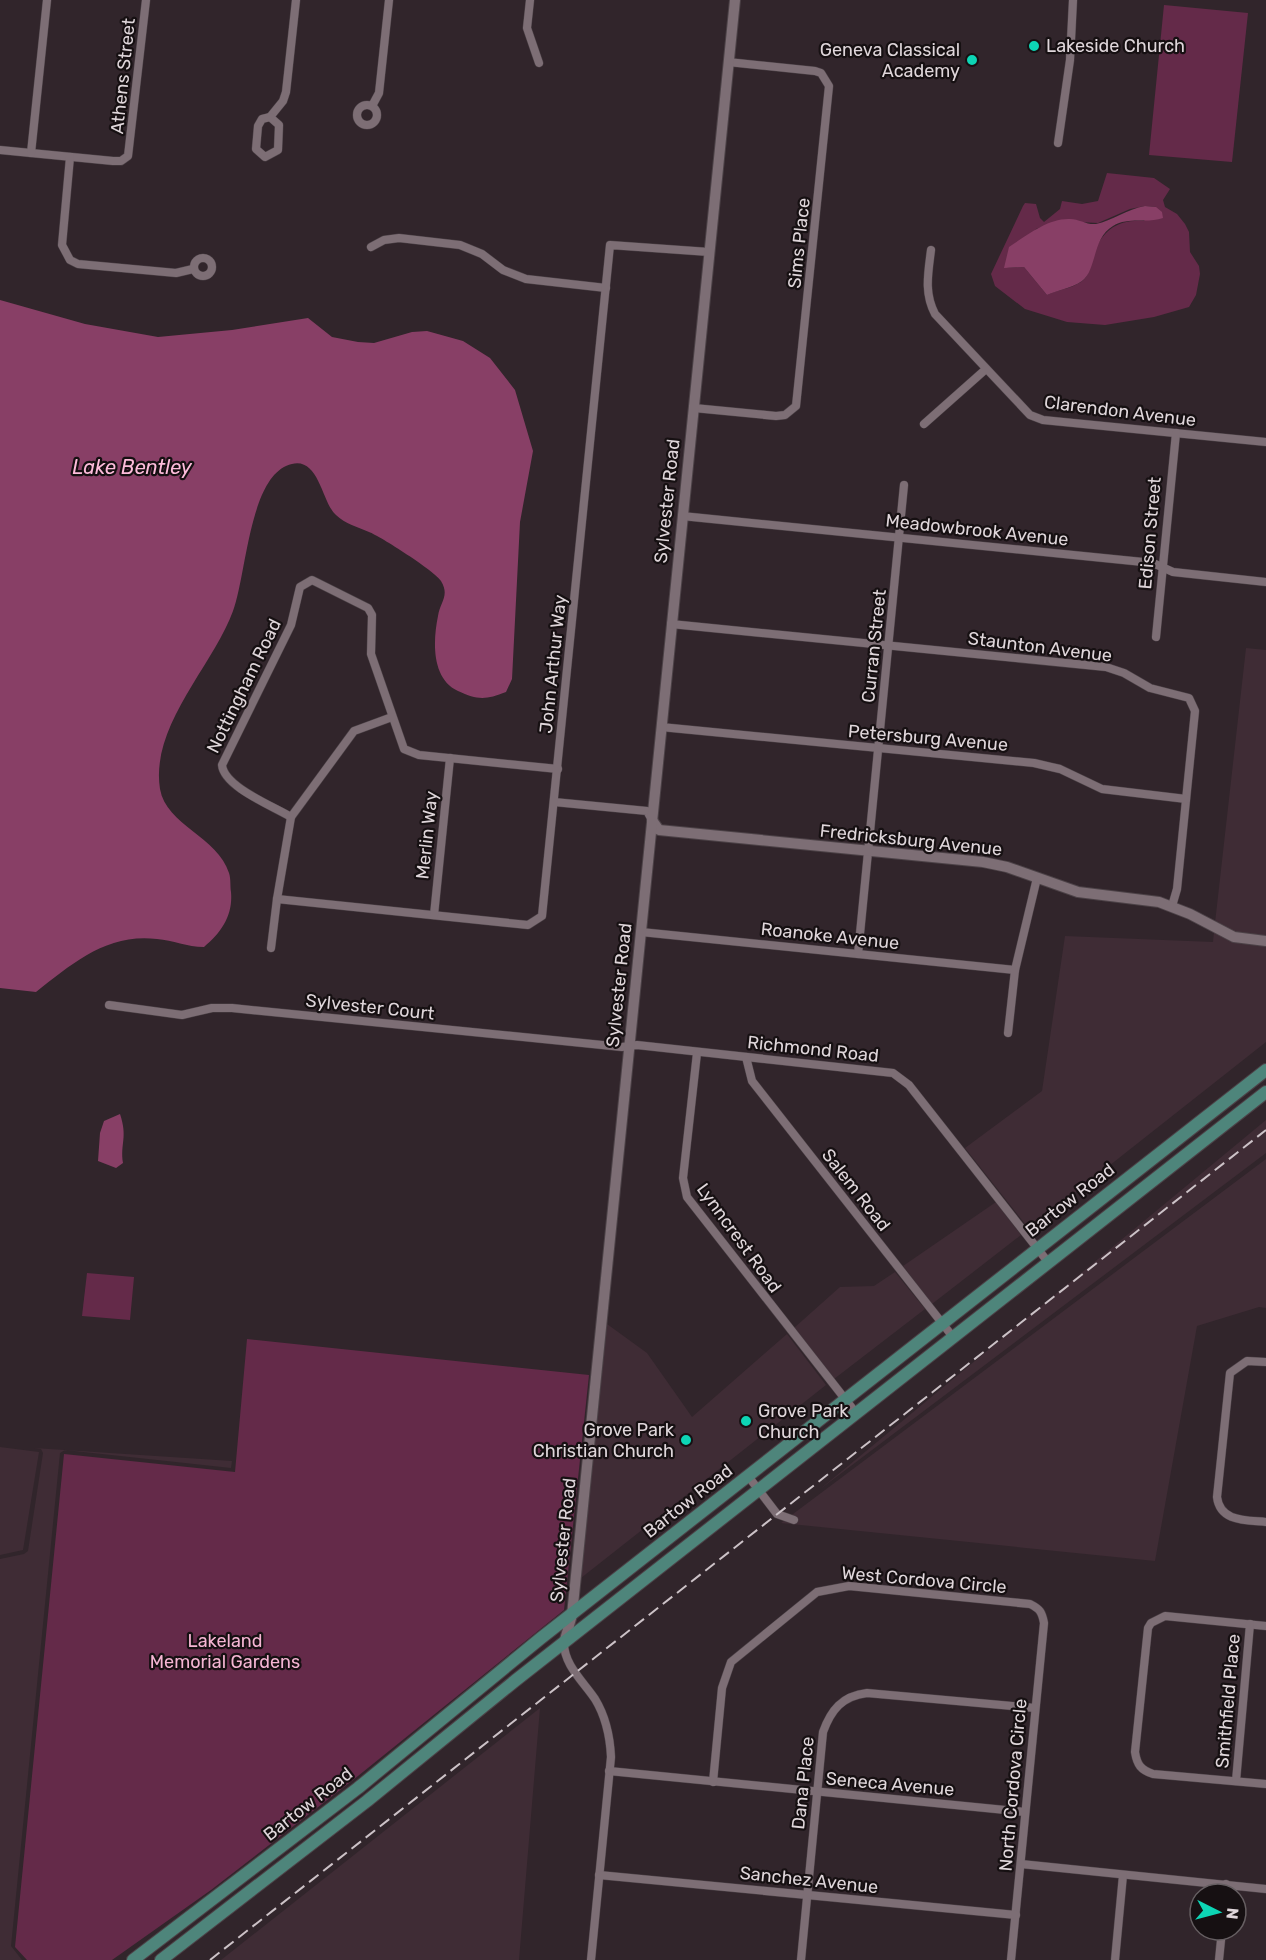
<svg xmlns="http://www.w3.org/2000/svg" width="1266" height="1960" font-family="Rubik,sans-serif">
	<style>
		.built { fill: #3f2c35 }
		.green { fill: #642a49; fill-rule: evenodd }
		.water { fill: #883f66 }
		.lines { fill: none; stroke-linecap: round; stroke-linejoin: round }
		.street-casing { stroke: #4c4247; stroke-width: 9 }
		.secondary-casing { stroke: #4c4247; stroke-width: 12 }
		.primary-casing { stroke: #4c4247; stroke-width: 14 }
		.street { stroke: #7d6e75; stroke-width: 8 }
		.secondary { stroke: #7d6e75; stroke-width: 10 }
		.primary { stroke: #4e857b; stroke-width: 12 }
		.rail { stroke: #ccc2c7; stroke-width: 2; stroke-dasharray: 12 6; stroke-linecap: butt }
		.poi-dot { fill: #0dd5b5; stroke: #161012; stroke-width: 2 }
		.labels { text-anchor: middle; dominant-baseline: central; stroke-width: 4.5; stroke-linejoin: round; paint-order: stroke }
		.poi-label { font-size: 18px; fill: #dfd6da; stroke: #161012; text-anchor: start }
		.street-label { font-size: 18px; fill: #dfd6da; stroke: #161012 }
		.park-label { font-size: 18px; fill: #f5b5d3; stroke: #161012 }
		.water-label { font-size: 20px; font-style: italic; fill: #febcdb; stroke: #161012 }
	</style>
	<rect width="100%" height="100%" fill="#31252b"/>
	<!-- built -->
	<g class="built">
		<polygon points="1246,648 1266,650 1266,936 1236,933 1215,923"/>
		<polygon points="1214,932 1266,945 1266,1042 1029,1229 965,1148 1042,1091 1065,936 1213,942"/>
		<polygon points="1266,1120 1266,1153 819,1490"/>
		<polygon points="1266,1159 1266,1308 1259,1307 1197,1326 1155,1561 781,1523"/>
		<polygon points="996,1202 1021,1235 932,1304 903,1266"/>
		<polygon points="895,1272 925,1309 834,1379 794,1328 840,1287 874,1286"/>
		<polygon points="607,1324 647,1353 692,1417 787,1334 826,1385 581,1578"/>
		<polygon points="0,1447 39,1452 23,1550 0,1555"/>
		<polygon points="34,1448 232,1461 231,1468 65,1450 60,1453 11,1946 22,1960 0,1960 0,1559 24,1554 28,1551 43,1453 41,1449"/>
		<polygon points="540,1708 519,1960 221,1960"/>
	</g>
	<!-- green -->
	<g class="green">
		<polygon points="1164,5 1248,13 1232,162 1149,155"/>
		<path d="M1107,173L1154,178L1170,189L1163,200L1165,207L1177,214L1185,224L1189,232L1190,252L1199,266L1200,274L1196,295L1189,307L1154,317L1105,325L1067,322L1025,309L995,286L991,274L1023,206L1025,203L1036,204L1040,218L1044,222L1060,209L1062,201L1082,204L1098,201ZM1145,206L1156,207L1144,221C1118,219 1103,230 1093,254C1090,261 1090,271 1086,277C1078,288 1059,289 1047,295L1024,267L1007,268L1036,229L1058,221L1098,223L1130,209Z"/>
		<polygon points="87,1273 134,1277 130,1320 82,1316"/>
		<polygon points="247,1339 589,1375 564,1610 353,1780 211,1890 112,1960 27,1960 15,1947 64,1454 235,1472"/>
	</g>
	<!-- water -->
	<g class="water">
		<path d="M1145,206L1156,207L1162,212L1163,218C1147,224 1129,216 1113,226C1092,238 1097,270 1082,281C1072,288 1058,290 1047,295L1024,267L1004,268L1009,247C1026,236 1047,219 1068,219C1078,218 1086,225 1096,224C1112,221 1127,209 1145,206Z"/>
		<path d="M0,300L85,324L158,337L232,330L308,318L332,337L358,342L374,343L412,332L427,331L463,341L490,358L515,390L533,451L520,522L512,679L506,692C486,700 477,700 458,691C431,679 433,640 438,616C440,602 450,596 441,581C436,572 380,536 369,532C358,527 345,524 336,515C321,502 319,451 286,466C249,483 246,576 233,611C213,666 150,726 160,789C166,825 218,837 229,873C231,879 230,886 231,892C233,915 222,932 204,947C187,947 173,940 157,939C107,933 73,963 36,992L0,988Z"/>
		<path d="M120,1114C128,1138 120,1143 123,1163L116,1168L98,1161L100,1133L104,1121Z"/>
	</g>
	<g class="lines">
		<defs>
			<g id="street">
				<polyline points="530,0 527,28 539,63"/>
				<circle cx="367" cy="115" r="10"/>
				<polyline points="372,106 379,93 389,0"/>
				<polyline points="270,117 283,101 286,92 296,0"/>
				<polygon points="270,117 279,125 278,150 265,157 256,149 258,126 262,119"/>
				<polyline points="1058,143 1070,60 1073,0"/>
				<polyline points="0,150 113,161 121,161 128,156 146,0"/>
				<polyline points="31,153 47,0"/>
				<polyline points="70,157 62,245 70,260 78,264 176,273 193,269"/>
				<polyline points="371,247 384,240 399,238 460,245 482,254 503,270 526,279 606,288"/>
				<path d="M931,250C928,274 924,293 935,314L1030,415L1043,420L1266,442"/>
				<circle cx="203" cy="267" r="9"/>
				<polyline points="694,408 776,416 785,415 796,406 829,86 821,73 815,71 728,62"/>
				<polyline points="924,424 986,369"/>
				<polyline points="682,516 1153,563 1173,572 1266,582"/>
				<polyline points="671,624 1106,667 1124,673 1150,688 1189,698 1195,711 1177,889 1172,906"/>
				<polyline points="1156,637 1176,433"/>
				<polyline points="661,727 1034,763 1060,769 1102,789 1186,799"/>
				<polyline points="554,802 647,811 652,820"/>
				<path d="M291,817C273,806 224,787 222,765L291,625L300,587L312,580L368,608L372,615L371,654L404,749L419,755L558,769"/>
				<polyline points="277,899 528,925 542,916 610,245 709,252"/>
				<polyline points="434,915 450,758"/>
				<polyline points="641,932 1015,970"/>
				<polyline points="271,948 277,899 291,817 354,731 392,717"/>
				<polyline points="858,954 904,485"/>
				<polyline points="109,1005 182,1015 212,1008 232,1008 622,1047 637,1045 893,1073 909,1085 1048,1262"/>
				<polyline points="1008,1033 1015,970 1037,878"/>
				<polyline points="697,1053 683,1178 687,1197 856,1413"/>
				<polyline points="746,1057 752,1081 953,1337"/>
				<path d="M1266,1362L1247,1361L1230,1373L1217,1497C1220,1522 1246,1520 1266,1522"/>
				<polyline points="748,1476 777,1514 794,1520"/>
				<path d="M1266,1626L1165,1616L1151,1623L1148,1628L1135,1752C1137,1765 1141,1770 1153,1774L1266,1784"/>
				<path d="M564,1643C564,1665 583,1681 595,1699C606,1717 610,1736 611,1757L591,1960"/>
				<polyline points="609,1771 1025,1812"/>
				<polyline points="1236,1781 1250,1624"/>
				<path d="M713,1782L722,1688L731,1662L817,1592L849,1586L1030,1604C1040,1609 1042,1612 1044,1623L1011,1960"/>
				<polyline points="1021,1864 1266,1889"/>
				<polyline points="599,1875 1016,1915"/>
				<polyline points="1225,1894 1226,1884"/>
				<path d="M801,1960L823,1732C831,1710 842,1696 867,1693L1035,1708"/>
				<polyline points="1115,1960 1123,1875"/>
				<polyline points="1219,1960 1222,1930"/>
			</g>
			<g id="secondary">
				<polyline points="652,820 659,830 983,862 1007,867 1078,892 1159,902 1190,914 1234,937 1266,941"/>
				<polyline points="564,1643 572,1615 735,0"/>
			</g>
			<g id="primary">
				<polyline points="133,1960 358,1788 541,1638 1266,1070"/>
				<polyline points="161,1960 367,1801 516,1680 1266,1092"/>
			</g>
		</defs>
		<!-- street casing -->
		<use href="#street" class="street-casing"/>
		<!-- secondary casing -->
		<use href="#secondary" class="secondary-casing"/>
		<!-- primary casing -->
		<use href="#primary" class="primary-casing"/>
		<!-- street -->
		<use href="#street" class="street"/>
		<!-- secondary -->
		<use href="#secondary" class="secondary"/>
		<!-- primary -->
		<use href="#primary" class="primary"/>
		<!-- rail -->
		<polyline class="rail" points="210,1960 1266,1130"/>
	</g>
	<!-- markers -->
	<g class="poi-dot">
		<circle cx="1034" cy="46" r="6"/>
		<circle cx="972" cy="60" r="6"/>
		<circle cx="746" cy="1421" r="6"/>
		<circle cx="686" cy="1440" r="6"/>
	</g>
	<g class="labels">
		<!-- poi labels -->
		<g class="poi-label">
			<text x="1046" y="46">Lakeside Church</text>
			<text x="960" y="50" text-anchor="end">Geneva Classical<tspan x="960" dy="21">Academy</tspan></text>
			<text x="758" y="1411">Grove Park<tspan x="758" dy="21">Church</tspan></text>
			<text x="674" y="1430" text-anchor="end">Grove Park<tspan x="674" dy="21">Christian Church</tspan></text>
		</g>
		<!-- street labels -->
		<g class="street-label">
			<text transform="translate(123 76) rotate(-84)">Athens Street</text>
			<text transform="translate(799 243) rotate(-84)">Sims Place</text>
			<text transform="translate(1120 411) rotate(7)">Clarendon Avenue</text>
			<text transform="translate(667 501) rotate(-84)">Sylvester Road</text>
			<text transform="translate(977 530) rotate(6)">Meadowbrook Avenue</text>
			<text transform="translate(1150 533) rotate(-85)">Edison Street</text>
			<text transform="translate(874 646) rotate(-84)">Curran Street</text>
			<text transform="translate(1040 647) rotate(7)">Staunton Avenue</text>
			<text transform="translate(553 664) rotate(-84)">John Arthur Way</text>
			<text transform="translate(244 686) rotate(-64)">Nottingham Road</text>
			<text transform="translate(928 738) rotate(5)">Petersburg Avenue</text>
			<text transform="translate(427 835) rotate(-84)">Merlin Way</text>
			<text transform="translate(911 840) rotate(6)">Fredricksburg Avenue</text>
			<text transform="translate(830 936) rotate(6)">Roanoke Avenue</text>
			<text transform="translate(619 985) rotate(-84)">Sylvester Road</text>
			<text transform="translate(370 1007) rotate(6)">Sylvester Court</text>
			<text transform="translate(813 1049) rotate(6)">Richmond Road</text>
			<text transform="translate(856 1190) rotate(52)">Salem Road</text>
			<text transform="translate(1070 1200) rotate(-38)">Bartow Road</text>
			<text transform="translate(739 1238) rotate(54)">Lynncrest Road</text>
			<text transform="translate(688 1501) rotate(-38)">Bartow Road</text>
			<text transform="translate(563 1540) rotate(-84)">Sylvester Road</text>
			<text transform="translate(924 1580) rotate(5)">West Cordova Circle</text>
			<text transform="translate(1228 1701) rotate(-85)">Smithfield Place</text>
			<text transform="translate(803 1783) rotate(-84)">Dana Place</text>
			<text transform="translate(890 1784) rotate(5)">Seneca Avenue</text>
			<text transform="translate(1013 1785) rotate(-85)">North Cordova Circle</text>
			<text transform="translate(308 1804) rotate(-38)">Bartow Road</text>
			<text transform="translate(809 1880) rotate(6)">Sanchez Avenue</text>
		</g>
		<!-- park labels -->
		<g class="park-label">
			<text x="225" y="1641">Lakeland<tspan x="225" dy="21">Memorial Gardens</tspan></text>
		</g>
		<!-- water labels -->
		<g class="water-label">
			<text x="132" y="467">Lake Bentley</text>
		</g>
	</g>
	<!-- north arrow -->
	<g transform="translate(1218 1912) rotate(96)"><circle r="28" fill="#161012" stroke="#665f62" stroke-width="1.5"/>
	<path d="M0-4.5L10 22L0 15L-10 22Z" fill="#0dd5b5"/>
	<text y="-9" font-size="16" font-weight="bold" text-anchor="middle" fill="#dfd6da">N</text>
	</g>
</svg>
